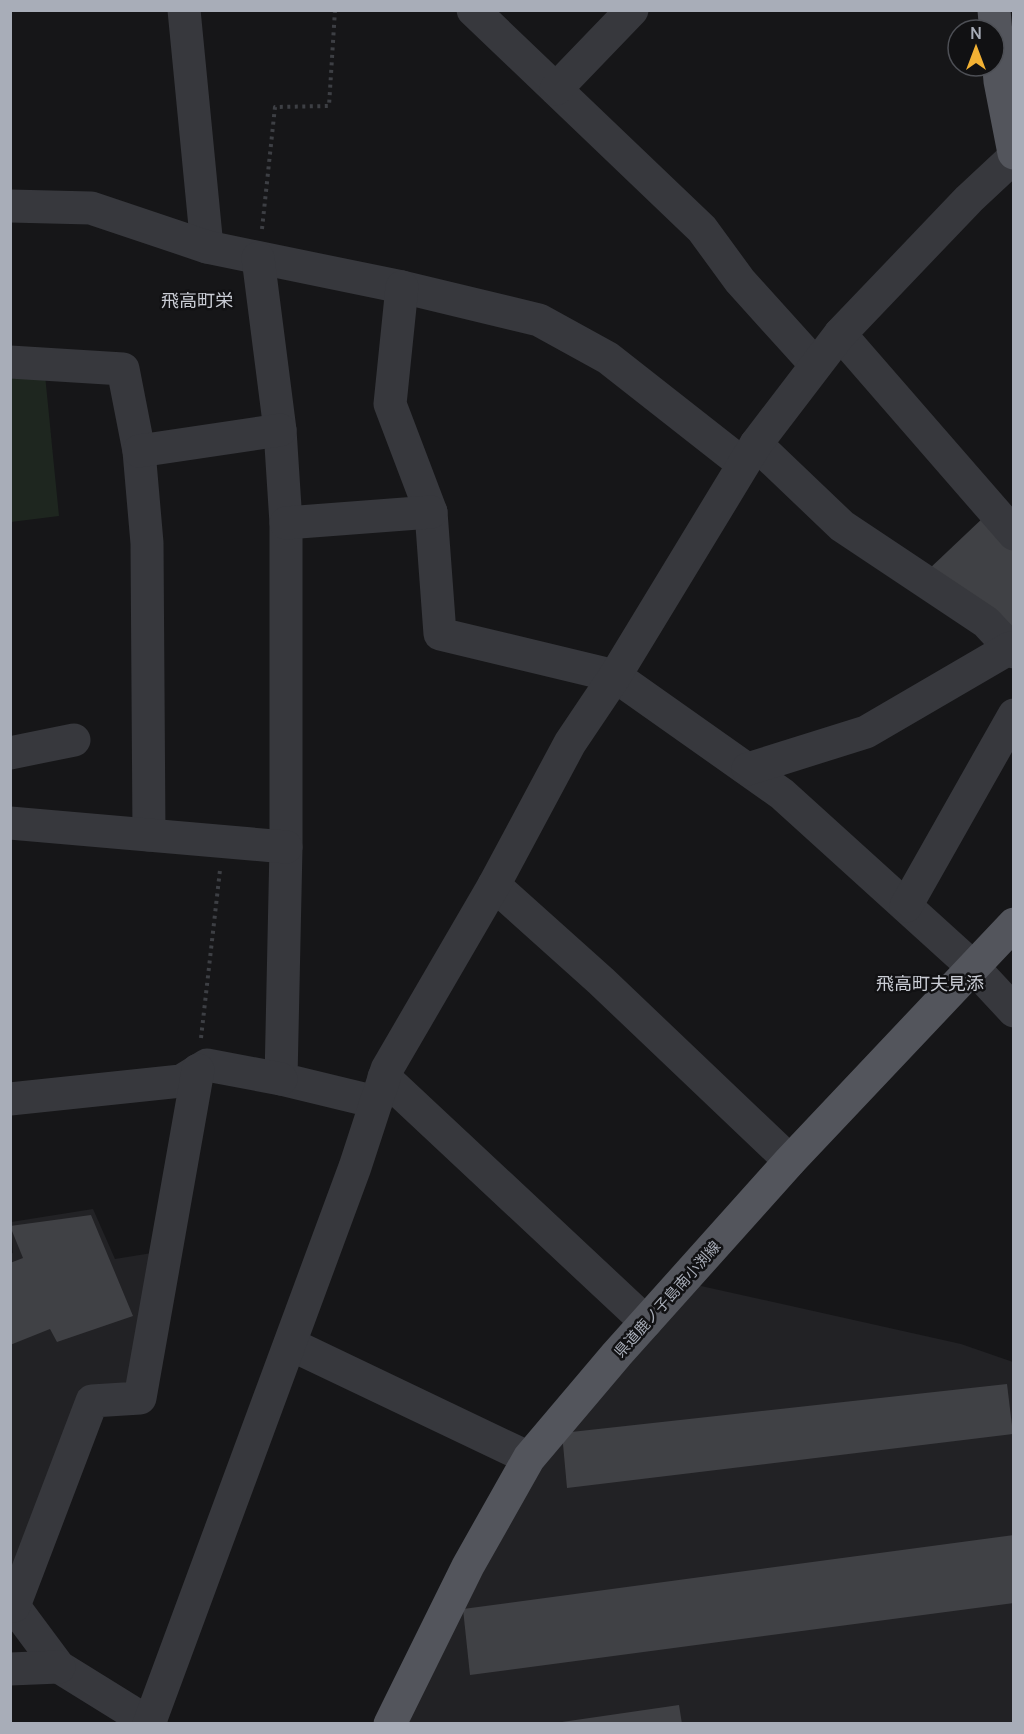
<svg xmlns="http://www.w3.org/2000/svg" width="1024" height="1734" font-family="Manrope,'Noto Sans JP',sans-serif">
	<style>
		.built { fill: #222225 }
		.green { fill: #1e261f }
		.building { fill: #404145 }
		.lines { fill: none; stroke-linecap: round; stroke-linejoin: round }
		.path { stroke: #3d3f44; stroke-width: 4; stroke-dasharray: 3 4.5; stroke-linecap: butt }
		.minor { stroke: #37383d; stroke-width: 33 }
		.major { stroke: #53555c; stroke-width: 33 }
		.labels { text-anchor: middle; dominant-baseline: central; stroke-width: 5; stroke-linejoin: round; paint-order: stroke }
		.street-label { font-size: 15px; fill: #a8adb8; stroke: #111113 }
		.quarter-label { font-size: 18px; fill: #c9ccd4; stroke: #111113 }
	</style>
	<rect width="100%" height="100%" fill="#161618"/>
	<!-- built -->
	<g class="built">
		<polygon points="93,1209 115,1259 158,1252 133,1391 87,1395 11,1589 10,1254 13,1253 11,1222"/>
		<polygon points="692,1284 961,1344 1013,1362 1013,1723 404,1724 539,1462"/>
	</g>
	<!-- green -->
	<polygon class="green" points="10,373 45,375 59,516 11,522"/>
	<!-- building -->
	<g class="building">
		<polygon points="985,516 1014,549 1014,637 928,570"/>
		<polygon points="91,1215 133,1316 57,1342 50,1329 10,1345 10,1263 23,1258 10,1226"/>
		<polygon points="1007,1384 1013,1434 567,1488 562,1433"/>
		<polygon points="1014,1535 1014,1603 470,1675 463,1609"/>
		<polygon points="679,1705 682,1724 562,1724 562,1722"/>
	</g>
	<g class="lines">
		<!-- path -->
		<g class="path">
			<polyline points="262,229 275,107 329,106 335,10"/>
			<polyline points="201,1038 220,870"/>
		</g>
		<!-- minor -->
		<g class="minor">
			<polyline points="184,10 207,247"/>
			<polyline points="473,10 702,229 740,281 815,364"/>
			<polyline points="556,89 632,10"/>
			<polyline points="10,206 91,208 207,247 402,287 539,320 608,358 743,464"/>
			<polyline points="258,258 280,430 286,523 286,847 281,1079 376,1102"/>
			<polyline points="402,287 390,404 431,512 440,634 615,676 782,794 974,968 1014,1011"/>
			<polyline points="840,334 1014,534"/>
			<polyline points="10,362 123,369 139,451 147,543 149,835"/>
			<polyline points="756,444 842,526 986,622 1014,652"/>
			<polyline points="139,451 280,430"/>
			<polyline points="286,523 431,512"/>
			<polyline points="10,753 74,740"/>
			<polyline points="748,769 866,732 1010,648"/>
			<polyline points="10,823 286,847"/>
			<polyline points="494,885 601,981 790,1161"/>
			<polyline points="906,906 1014,715"/>
			<polyline points="384,1077 646,1322"/>
			<polyline points="10,1099 181,1081 207,1065 281,1079"/>
			<polyline points="290,1344 529,1458"/>
			<polyline points="10,1601 59,1667 151,1724"/>
			<polyline points="14,1606 92,1401 140,1398 198,1070"/>
			<polyline points="10,1669 59,1667"/>
			<polyline points="149,1724 355,1167 387,1069 494,885 570,743 615,676 756,444 840,334 969,199 1014,157"/>
		</g>
		<!-- major -->
		<g class="major">
			<polyline points="994,10 1000,81 1014,153"/>
			<polyline points="390,1724 468,1566 529,1458 617,1354 790,1161 1014,924"/>
		</g>
	</g>
	<g class="labels">
		<!-- street labels -->
		<g class="street-label">
			<text transform="translate(667 1299) rotate(-48)">県道鹿ノ子島南小渕線</text>
		</g>
		<!-- quarter labels -->
		<g class="quarter-label">
			<text x="197" y="300">飛高町栄</text>
			<text x="930" y="983">飛高町夫見添</text>
		</g>
	</g>
	<!-- border -->
	<rect width="1024" height="1734" fill="none" stroke="#a8adb8" stroke-width="24"/>
	<!-- north arrow -->
	<g transform="translate(976 48)"><circle r="28" fill="#111113" stroke="#4d4f55" stroke-width="1.5"/>
	<path d="M0-4.5L10 22L0 15L-10 22Z" fill="#f2b134"/>
	<text y="-9" font-size="16" font-weight="bold" text-anchor="middle" fill="#a8adb8">N</text>
	</g>
</svg>
